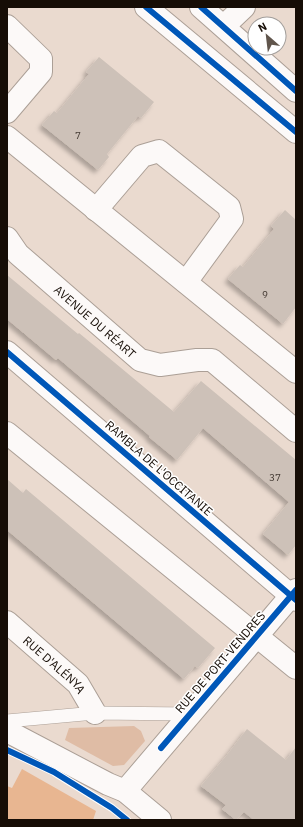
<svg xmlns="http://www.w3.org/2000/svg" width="303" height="827" font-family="'IBM Plex Sans',sans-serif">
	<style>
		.green { fill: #dfbca5 }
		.forest { fill: #e8b691 }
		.building { fill: #cdc1b8; filter: url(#shadow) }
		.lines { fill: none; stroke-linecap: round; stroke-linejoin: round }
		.lane-casing { stroke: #ab9f96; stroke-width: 14 }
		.street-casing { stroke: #ab9f96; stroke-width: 24 }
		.secondary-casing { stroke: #ab9f96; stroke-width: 24 }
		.lane { stroke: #fcf9f8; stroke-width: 13 }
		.street { stroke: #fcf9f8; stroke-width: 22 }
		.secondary { stroke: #fcf9f8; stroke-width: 22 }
		.cycleway-casing { stroke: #fff; stroke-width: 8 }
		.cycleway { stroke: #0057b8; stroke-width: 6 }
		.labels { text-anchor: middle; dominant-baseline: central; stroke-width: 3; stroke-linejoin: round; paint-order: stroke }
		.number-label { font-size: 10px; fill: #453b34 }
		.street-label { font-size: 12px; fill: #160d06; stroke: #fff }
	</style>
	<defs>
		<filter id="shadow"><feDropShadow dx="-3.5" dy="3.5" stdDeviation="2" flood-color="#0004"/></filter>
	</defs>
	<rect width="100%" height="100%" fill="#eadacf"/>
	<!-- green -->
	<polygon class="green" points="134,726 141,731 145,741 124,765 113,766 65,740 69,728"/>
	<!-- forest -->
	<polygon class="forest" points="22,769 96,811 93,820 7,820 7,786 12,788"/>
	<!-- building -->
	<g class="building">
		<polygon points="99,57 154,102 141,118 138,116 107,154 109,157 98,170 42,125 54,111 57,113 89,74 86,72"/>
		<polygon points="285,210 296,220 296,307 283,324 228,279 240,265 243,267 274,229 271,226"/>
		<polygon points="7,275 78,334 79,333 174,412 201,381 296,460 296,545 288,555 263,534 289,502 203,428 177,460 149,437 150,436 58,358 56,360 7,319"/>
		<polygon points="7,479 23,493 26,489 215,648 198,668 195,666 184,679 7,530"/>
		<polygon points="247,729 286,760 296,747 296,820 254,820 244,812 236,820 222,809 226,805 201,786 227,755"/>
	</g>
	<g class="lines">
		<defs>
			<polyline id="lane" points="7,721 95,713 190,714"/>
			<g id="street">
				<polyline points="7,26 41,59 41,72 7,112"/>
				<polyline points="224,26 244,7"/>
				<path d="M7,137C103,216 200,293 296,372"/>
				<polyline points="96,210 142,156 159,151 229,207 232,219 186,282"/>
				<path id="s1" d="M7,238L18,254L140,360L160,365L197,360H212L296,431"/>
				<polyline points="7,352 296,600"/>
				<polyline points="7,433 296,668"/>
				<path id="s2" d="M7,622L78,684L95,713"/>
				<polyline points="7,731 108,784 125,791 160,820"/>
				<polyline points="125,791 296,590"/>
			</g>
			<g id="secondary">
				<polyline points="146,7 296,132"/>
				<polyline points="201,7 296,91"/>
			</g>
		</defs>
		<!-- lane casing -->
		<use href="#lane" class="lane-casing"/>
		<!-- street casing -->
		<use href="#street" class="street-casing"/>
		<!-- secondary casing -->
		<use href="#secondary" class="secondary-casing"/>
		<!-- lane -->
		<use href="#lane" class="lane"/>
		<!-- street -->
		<use href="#street" class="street"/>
		<!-- secondary -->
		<use href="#secondary" class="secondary"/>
		<defs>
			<g id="cycleway">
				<polyline points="146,7 296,132"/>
				<polyline points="201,7 296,91"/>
				<polyline points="7,352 296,600"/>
				<polyline points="161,748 296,590"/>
				<polyline points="7,750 54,772 112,808 127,820"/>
			</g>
		</defs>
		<!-- cycleway casing -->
		<use href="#cycleway" class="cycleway-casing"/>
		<!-- cycleway -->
		<use href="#cycleway" class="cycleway"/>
	</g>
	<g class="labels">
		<!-- number labels -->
		<g class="number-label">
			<text x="78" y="135">7</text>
			<text x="265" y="294">9</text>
			<text x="275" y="477">37</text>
		</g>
		<!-- street labels -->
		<g class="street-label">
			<text stroke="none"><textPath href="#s1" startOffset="122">AVENUE DU RÉART</textPath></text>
			<text transform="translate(159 468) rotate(41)">RAMBLA DE L'OCCITANIE</text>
			<text transform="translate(220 662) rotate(-49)">RUE DE PORT-VENDRES</text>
			<text stroke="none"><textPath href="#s2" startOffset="64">RUE D'ALÉNYA</textPath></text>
		</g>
	</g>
	<!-- border -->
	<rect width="303" height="827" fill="none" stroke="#160d06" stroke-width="16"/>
	<!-- north arrow -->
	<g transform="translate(267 36) rotate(332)"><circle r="19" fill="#ffffff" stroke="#a29e9b"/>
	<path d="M0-3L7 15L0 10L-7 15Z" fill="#60554c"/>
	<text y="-6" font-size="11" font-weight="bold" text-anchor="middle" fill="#160d06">N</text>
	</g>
</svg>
